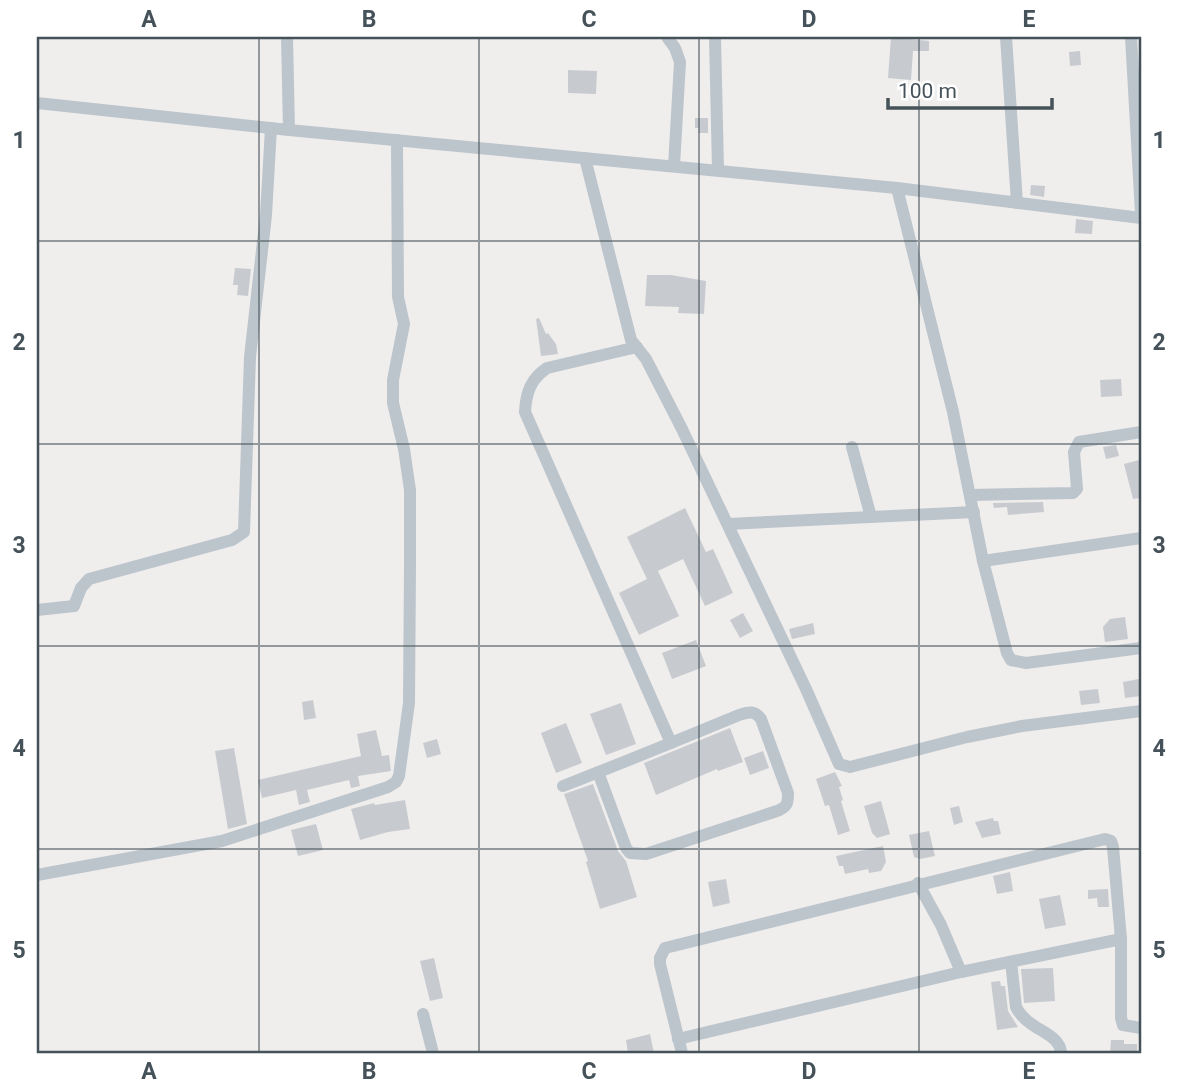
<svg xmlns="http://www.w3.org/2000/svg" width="1178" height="1090" font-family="Roboto,sans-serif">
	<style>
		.building { fill: #c7cbd0 }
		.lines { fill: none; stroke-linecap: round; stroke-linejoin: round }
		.minor { stroke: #bcc5cc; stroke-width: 12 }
		.grid { fill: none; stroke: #46525a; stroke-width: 2; stroke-opacity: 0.55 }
		.neatline { fill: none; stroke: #46525a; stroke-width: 2.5 }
		.grid-label { font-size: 23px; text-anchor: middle; font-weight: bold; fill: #46525a }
	</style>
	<rect width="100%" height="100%" fill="#f0eded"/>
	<!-- building -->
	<g class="building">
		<polygon points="891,37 929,41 929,51 913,51 911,80 888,78"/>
		<polygon points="1080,51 1081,65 1070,66 1069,52"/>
		<polygon points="568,70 597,71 596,94 568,93"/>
		<polygon points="695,118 708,118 708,133 698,133 699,128 695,128"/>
		<polygon points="1031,185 1045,186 1044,197 1030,195"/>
		<polygon points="1076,219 1093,221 1092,234 1075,233"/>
		<polygon points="235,268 251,269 248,296 237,295 238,285 233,285"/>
		<polygon points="647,275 671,275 706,281 704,314 678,313 679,307 645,306"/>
		<polygon points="539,318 546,334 548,333 556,344 558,354 541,356 536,319"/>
		<polygon points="1121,379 1122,396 1101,397 1100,380"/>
		<polygon points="1116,445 1119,456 1106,459 1103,447"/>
		<polygon points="1139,460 1141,498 1133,499 1124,464"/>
		<polygon points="1043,502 1044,512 1008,515 1007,507 994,508 993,503"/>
		<polygon points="685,508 706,552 713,549 733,593 705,606 683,559 658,571 679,616 639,635 619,593 647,579 627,537"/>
		<polygon points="743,613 753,631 740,638 730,620"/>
		<polygon points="1125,617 1128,639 1105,642 1103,627 1110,619"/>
		<polygon points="813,623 815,634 792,639 789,629"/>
		<polygon points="696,640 706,666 672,679 662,653"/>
		<polygon points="1139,679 1141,696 1125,698 1123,682"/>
		<polygon points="1098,689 1100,703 1081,705 1079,691"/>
		<polygon points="313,700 316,718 304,720 302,702"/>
		<polygon points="621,703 636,744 606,755 590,714"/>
		<polygon points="566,723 582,763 556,773 541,733"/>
		<polygon points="730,728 743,762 718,771 717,769 656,795 644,763"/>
		<polygon points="376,730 382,756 389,755 391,771 358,776 360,786 351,788 349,780 307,790 310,802 299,805 296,790 262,798 258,780 361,756 357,734"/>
		<polygon points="437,739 441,754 427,758 423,743"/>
		<polygon points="234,748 247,824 228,829 215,751"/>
		<polygon points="763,751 769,768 750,775 744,758"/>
		<polygon points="835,772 842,786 839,787 843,800 841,801 850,831 838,835 829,805 825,806 816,779"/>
		<polygon points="593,784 618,851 626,861 637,897 600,909 586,862 588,861 564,794"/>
		<polygon points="405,800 410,829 388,832 360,840 351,809 374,803 375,805"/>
		<polygon points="881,801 890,834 877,838 872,833 864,806"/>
		<polygon points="959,806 963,822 954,825 950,808"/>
		<polygon points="993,818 994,821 998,821 1001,834 982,838 975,822"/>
		<polygon points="316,824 323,850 298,856 291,830"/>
		<polygon points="929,831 935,856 920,859 914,857 909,835"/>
		<polygon points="883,846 886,862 881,871 869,873 868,869 845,874 843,866 839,866 836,856"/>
		<polygon points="1010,872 1013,891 997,894 993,876"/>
		<polygon points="726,879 730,903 713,907 708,882"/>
		<polygon points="1108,889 1109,907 1098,907 1097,898 1088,899 1088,890"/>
		<polygon points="1060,895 1066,925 1045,929 1039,899"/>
		<polygon points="434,958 443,998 430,1001 420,961"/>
		<polygon points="1053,968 1055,1001 1024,1003 1021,969"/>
		<polygon points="1000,981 1001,986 1005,986 1008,1011 1018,1027 997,1030 991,982"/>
		<polygon points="650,1034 654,1053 628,1053 626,1040"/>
		<polygon points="1111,1040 1124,1040 1124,1044 1137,1044 1137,1053 1110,1053"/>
	</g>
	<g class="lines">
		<!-- minor -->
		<g class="minor">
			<polyline points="287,37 289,130"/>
			<polyline points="667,37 675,48 680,62 674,166"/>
			<polyline points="715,37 718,170"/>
			<polyline points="1006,37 1017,203"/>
			<polyline points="1131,37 1141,213"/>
			<polyline points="37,103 289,130 897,188 1141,218"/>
			<polyline points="585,158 631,340 646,359 681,427 806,689 839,764 850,767 967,737 1022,726 1141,711"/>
			<polyline points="897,188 953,412 983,561 1007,653 1011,660 1026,663 1141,648"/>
			<path d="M637,347L547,368C531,379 526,392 525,412L671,743"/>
			<polyline points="852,447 871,517"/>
			<polyline points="970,495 1073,493 1077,489 1074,452 1079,442 1141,432"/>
			<polyline points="728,524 974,512"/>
			<polyline points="983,561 1141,538"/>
			<polyline points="37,610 74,606 81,588 89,579 232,540 244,532 250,357 266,215 271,128"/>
			<path d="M563,786C622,763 681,739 739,715C749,712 754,710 761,719L788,793C788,804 787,807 777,811L646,854L630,853L626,848L598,772"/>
			<polyline points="37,875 222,841 388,787 396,782 399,776 409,703 410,565 410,490 404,449 393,403 393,380 404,324 398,297 397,140"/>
			<polyline points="918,883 941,925 961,972"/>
			<path d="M1011,962L1016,1007C1028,1031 1060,1032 1061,1053"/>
			<polyline points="423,1014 433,1053"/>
			<polyline points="678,1039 961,972 1121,939"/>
			<polyline points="682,1053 660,964 660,958 665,948 1105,839 1111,841 1113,847 1121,939 1121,1018 1123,1025 1141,1028"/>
		</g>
	</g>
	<!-- grid -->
	<path class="grid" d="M259,37V1053M479,37V1053M699,37V1053M919,37V1053M37,241H1141M37,444H1141M37,646H1141M37,849H1141"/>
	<!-- border -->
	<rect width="1178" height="1090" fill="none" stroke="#ffffff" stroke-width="77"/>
	<!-- scale -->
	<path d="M888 98v10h164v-10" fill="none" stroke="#46525a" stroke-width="3.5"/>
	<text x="898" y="98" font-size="21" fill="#46525a" stroke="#ffffff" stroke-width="5" paint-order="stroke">100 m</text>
	<rect x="38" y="38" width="1102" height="1014" class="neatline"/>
	<g class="grid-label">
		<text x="149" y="27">A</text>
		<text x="369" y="27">B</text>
		<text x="589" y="27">C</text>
		<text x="809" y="27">D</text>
		<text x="1029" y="27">E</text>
		<text x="19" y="148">1</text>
		<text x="1159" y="148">1</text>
		<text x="19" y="350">2</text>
		<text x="1159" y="350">2</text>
		<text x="19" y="553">3</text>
		<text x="1159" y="553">3</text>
		<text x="19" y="756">4</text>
		<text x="1159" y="756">4</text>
		<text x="19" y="958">5</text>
		<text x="1159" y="958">5</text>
		<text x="149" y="1079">A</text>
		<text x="369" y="1079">B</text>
		<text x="589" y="1079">C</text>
		<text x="809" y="1079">D</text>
		<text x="1029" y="1079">E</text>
	</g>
</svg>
